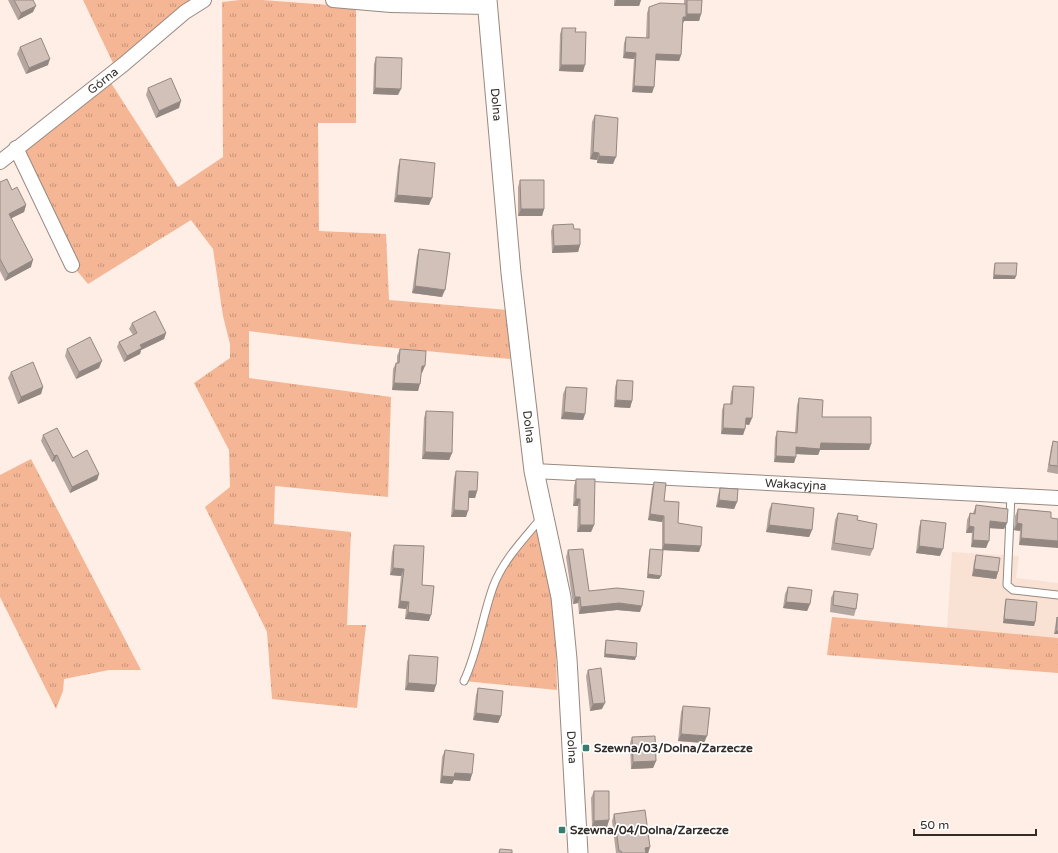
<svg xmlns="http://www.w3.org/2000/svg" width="1058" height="853" font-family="'Varela Round',sans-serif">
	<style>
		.built { fill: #f9e1d4 }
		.grass { fill: url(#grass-tufts) }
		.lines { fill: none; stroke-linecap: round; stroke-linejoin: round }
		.lane-casing { stroke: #988981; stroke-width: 9 }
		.street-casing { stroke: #988981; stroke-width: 16 }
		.secondary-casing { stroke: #988981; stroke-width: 21 }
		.lane { stroke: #fff; stroke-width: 7 }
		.street { stroke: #fff; stroke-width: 14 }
		.secondary { stroke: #fff; stroke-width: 19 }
		.wall { fill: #b5a69f }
		.shaded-wall { fill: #938782 }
		.building { fill: #d2c1b9; stroke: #938782 }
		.poi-dot { fill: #387c70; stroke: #fff; stroke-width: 1.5 }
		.labels { text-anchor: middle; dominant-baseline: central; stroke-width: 3.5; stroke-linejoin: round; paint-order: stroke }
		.street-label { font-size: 12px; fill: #332d2a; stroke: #fff }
		.poi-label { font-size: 12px; font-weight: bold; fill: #332d2a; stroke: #fff; text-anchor: start }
	</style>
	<defs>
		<pattern id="grass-tufts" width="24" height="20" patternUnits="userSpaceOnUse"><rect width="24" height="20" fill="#f4b694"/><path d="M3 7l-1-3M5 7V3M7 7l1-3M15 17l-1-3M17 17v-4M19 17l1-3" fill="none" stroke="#c69479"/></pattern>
	</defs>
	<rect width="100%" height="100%" fill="#feeee5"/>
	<!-- built -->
	<polygon class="built" points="952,552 1019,556 1016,578 1058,583 1058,638 947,629"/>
	<!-- grass -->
	<g class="grass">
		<polygon points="83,0 190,0 113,63"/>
		<polygon points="240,0 262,0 356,7 356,123 318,123 319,231 386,234 389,300 508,310 510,359 353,344 249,331 249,378 391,397 388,497 275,486 274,524 351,532 347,625 366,625 357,708 272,699 267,632 205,507 230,487 229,450 194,383 230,358 230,344 223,316 213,249 191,220 88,284 72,265 20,155 111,83 178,187 223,157 222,2"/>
		<polygon points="31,459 141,670 109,670 64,679 63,691 56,709 0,597 0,475"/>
		<polygon points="536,524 555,614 557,690 464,681 493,587"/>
		<polygon points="832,617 1058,638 1058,673 827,655"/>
	</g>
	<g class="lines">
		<defs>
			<g id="lane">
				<polyline points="1011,495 1007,585 1013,590 1058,595"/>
				<path d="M464,681C478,651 482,618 493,587C503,560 524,539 542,517"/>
			</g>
			<g id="street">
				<polyline points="333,0 391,5 487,7"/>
				<polyline points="16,148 72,265"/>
				<path id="s1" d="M0,162L124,64L185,12L204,0"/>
				<path id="s2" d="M534,471L1058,498"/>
			</g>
			<g id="secondary">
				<path id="s3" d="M487,0L511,273L534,471L561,597L567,659L578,853"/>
			</g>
		</defs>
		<!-- lane casing -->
		<use href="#lane" class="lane-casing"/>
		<!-- street casing -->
		<use href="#street" class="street-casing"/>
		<!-- secondary casing -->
		<use href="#secondary" class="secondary-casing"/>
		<!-- lane -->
		<use href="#lane" class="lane"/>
		<!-- street -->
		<use href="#street" class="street"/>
		<!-- secondary -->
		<use href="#secondary" class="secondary"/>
	</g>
	<!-- wall -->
	<g class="wall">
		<polygon points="8,0 33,0 33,12 18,20"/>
		<polygon points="614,0 641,0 639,6 614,6"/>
		<polygon points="684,0 702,0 701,14 699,21 684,21 683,23 681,55 679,61 655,60 654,87 652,93 632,92 634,59 623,58 624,43 626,37 646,38 647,13 649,7 684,4"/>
		<polygon points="562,28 575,32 583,72 559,71 560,34"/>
		<polygon points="20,47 48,65 26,74 17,54"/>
		<polygon points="376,57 398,95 373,94 374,64"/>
		<polygon points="148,88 179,108 156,118 146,95"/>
		<polygon points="595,115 613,164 597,163 597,160 590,159 592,122"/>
		<polygon points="400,159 429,205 394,202 398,166"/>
		<polygon points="520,180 544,209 542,216 518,216 518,187"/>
		<polygon points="0,182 12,190 26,205 24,212 11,218 31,267 5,281 0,271"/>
		<polygon points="553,225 574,229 580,245 578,252 552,253 551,231"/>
		<polygon points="419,249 442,297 412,293 417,256"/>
		<polygon points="995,263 1015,279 993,279 994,266"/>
		<polygon points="132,323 166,333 164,339 141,350 140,354 124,362 117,347 119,342 133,335 129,329"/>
		<polygon points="67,349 99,368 76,379 65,356"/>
		<polygon points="400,349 422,373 421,373 418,391 392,390 393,369 396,363 397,363 397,356"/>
		<polygon points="11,372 43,387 41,394 18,404 8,378"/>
		<polygon points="617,380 632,401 630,408 614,407 615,387"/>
		<polygon points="733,386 752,418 749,425 745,424 745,429 743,435 721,434 722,410 724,404 730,404 731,392"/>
		<polygon points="566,387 585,414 583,420 561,419 563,394"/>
		<polygon points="799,398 822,417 871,444 869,450 820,450 818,455 796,454 794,463 774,462 775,438 777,431 795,432 797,405"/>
		<polygon points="426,411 452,453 449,460 422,459 424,418"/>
		<polygon points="43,435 73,458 99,474 97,480 70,493 54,461 52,462 41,441"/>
		<polygon points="1053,441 1058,442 1058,474 1047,472 1051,448"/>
		<polygon points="456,471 477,491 475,498 469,498 466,517 451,517 454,478"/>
		<polygon points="576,479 594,525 591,532 577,532 578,506 573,506 574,486"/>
		<polygon points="654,482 664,501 678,523 701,546 699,552 662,550 662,522 648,520 652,488"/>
		<polygon points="720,488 737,502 734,509 716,507 718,495"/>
		<polygon points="772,503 812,530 809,537 766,532 769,510"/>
		<polygon points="976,505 1007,523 1004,529 990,528 986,548 971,547 972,533 966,533 967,520 970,513 973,513"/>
		<polygon points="1018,509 1051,512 1019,545 1020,531 1014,530 1015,516"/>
		<polygon points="838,513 857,520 873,549 870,556 831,550 835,520"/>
		<polygon points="921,520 940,556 916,553 919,527"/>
		<polygon points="394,545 422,585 429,621 405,619 406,609 398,608 401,576 390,575 392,552"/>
		<polygon points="650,549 661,576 659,579 647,578 649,553"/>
		<polygon points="568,550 589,591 640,612 617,610 579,614 578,603 573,604 566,557"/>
		<polygon points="976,555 998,572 996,579 972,576 974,562"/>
		<polygon points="788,587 810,604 807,611 783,608 785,594"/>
		<polygon points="834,591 856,609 854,616 830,612 831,598"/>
		<polygon points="1006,599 1035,622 1034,626 1003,623 1005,602"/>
		<polygon points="1057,617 1058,618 1058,634 1054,634 1056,621"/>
		<polygon points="606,640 635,660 604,657 605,644"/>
		<polygon points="409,655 434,692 405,690 407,662"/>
		<polygon points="588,670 602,709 590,711 586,676"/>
		<polygon points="478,688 501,716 498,723 473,720 476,695"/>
		<polygon points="683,706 704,743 678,741 681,712"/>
		<polygon points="632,737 656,761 653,768 631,769 630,743"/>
		<polygon points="445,750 472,774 470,781 454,780 452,784 440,783 442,757"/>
		<polygon points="594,791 609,820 607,827 592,827 591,798"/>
		<polygon points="614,814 650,847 648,853 616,853 612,821"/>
	</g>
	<!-- shaded-wall -->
	<g class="shaded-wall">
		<polygon points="616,0 641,0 639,6 614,6"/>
		<polygon points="36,6 33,12 18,20 21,13"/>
		<polygon points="687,14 701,14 699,21 684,21 683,23 681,23 683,17 686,17"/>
		<polygon points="625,52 636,53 634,59 623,58"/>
		<polygon points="656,54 681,55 679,61 653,60"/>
		<polygon points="50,59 48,65 26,74 29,68"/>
		<polygon points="561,65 585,65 583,72 559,71"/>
		<polygon points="634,86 654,87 652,93 632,92"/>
		<polygon points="375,88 401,89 398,95 373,94"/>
		<polygon points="181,101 179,108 156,118 159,111"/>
		<polygon points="593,152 599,153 597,160 590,159"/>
		<polygon points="599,156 616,157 613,164 597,163"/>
		<polygon points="397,195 432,198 429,205 394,202"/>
		<polygon points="26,205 24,212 6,221 9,214"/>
		<polygon points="521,209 544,209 542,216 518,216"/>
		<polygon points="580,245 578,252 552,253 554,246"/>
		<polygon points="33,260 31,267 5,281 8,274"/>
		<polygon points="994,275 1016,276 1015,279 993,279"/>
		<polygon points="415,286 445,290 442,297 412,293"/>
		<polygon points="166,333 164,339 141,350 140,354 124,362 127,356 140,345"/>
		<polygon points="102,361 99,368 76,379 79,372"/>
		<polygon points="422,366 425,366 422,373 419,373"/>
		<polygon points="394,383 420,384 418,391 392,390"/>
		<polygon points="43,387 41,394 18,404 21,397"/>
		<polygon points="616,400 632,401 630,408 614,407"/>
		<polygon points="564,412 585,414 583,420 561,419"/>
		<polygon points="746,418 752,418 749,425 744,424"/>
		<polygon points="723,428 745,429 743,435 721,434"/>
		<polygon points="821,443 871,444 869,450 820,450 818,455 794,454 796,447"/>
		<polygon points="425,452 452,453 449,460 422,459"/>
		<polygon points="57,455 54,461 52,462 54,456"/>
		<polygon points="776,456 796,457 794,463 774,462"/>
		<polygon points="99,474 97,480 70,493 72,487"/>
		<polygon points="469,491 477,491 475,498 467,498"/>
		<polygon points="576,499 580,499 578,506 573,506"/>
		<polygon points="719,500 737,502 734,509 716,507"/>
		<polygon points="454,510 468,511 466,517 451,517"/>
		<polygon points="650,514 664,516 662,522 648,520"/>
		<polygon points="990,521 1007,523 1004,529 988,528"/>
		<polygon points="1017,523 1022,524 1020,531 1014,530"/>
		<polygon points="580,525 594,525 591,532 577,532"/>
		<polygon points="769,525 812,530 809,537 766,532"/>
		<polygon points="969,526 974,527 972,533 966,533"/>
		<polygon points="1021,538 1058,541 1058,548 1019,545"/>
		<polygon points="973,540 989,541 986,548 971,547"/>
		<polygon points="664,544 701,546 699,552 662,550"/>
		<polygon points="919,546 943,549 940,556 916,553"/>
		<polygon points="393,568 404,569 401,576 390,575"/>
		<polygon points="974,569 998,572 996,579 972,576"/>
		<polygon points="648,574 661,576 659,579 647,578"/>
		<polygon points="575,597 580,597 578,603 573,604"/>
		<polygon points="400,601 409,602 406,609 398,608"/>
		<polygon points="786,602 810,604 807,611 783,608"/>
		<polygon points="619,603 642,606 640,612 617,610 579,614 581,607"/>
		<polygon points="408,612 431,615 429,621 405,619"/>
		<polygon points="1004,619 1035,622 1034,626 1003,623"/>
		<polygon points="1056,631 1058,631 1058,634 1054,634"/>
		<polygon points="605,654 636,657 635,660 604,657"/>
		<polygon points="408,683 436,685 434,692 405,690"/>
		<polygon points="605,703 602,709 590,711 593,704"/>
		<polygon points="476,713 501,716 498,723 473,720"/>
		<polygon points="681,734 707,736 704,743 678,741"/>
		<polygon points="656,761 653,768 631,769 633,762"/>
		<polygon points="455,773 472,774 470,781 454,780 452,784 440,783 442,776"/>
		<polygon points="609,820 607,827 592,827 594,821"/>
		<polygon points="650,847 648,853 643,853 645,848"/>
	</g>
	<!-- building -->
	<g class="building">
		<polygon points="14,0 33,0 36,6 21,13"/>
		<polygon points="687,0 702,0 701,14 687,14"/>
		<polygon points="660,3 686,4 686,17 683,17 681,55 656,54 654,87 634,86 636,53 625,52 626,37 649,38 649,7"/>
		<polygon points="562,28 576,28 575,32 586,32 585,65 561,65"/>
		<polygon points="41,38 50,59 29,68 20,47"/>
		<polygon points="376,57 402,58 401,89 375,88"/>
		<polygon points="171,78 181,101 159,111 148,88"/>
		<polygon points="595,115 618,118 616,157 599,156 599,153 593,152"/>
		<polygon points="400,159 435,163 432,198 397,195"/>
		<polygon points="7,179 12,190 17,187 26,205 9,214 33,260 8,274 0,259 0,182"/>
		<polygon points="520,180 544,180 544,209 521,209"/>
		<polygon points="573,224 574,229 580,229 580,245 554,246 553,225"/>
		<polygon points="419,249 450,253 445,290 415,286"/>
		<polygon points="995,263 1017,263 1016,276 994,275"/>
		<polygon points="155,311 166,333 140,345 142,348 127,356 119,342 137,333 132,323"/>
		<polygon points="90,337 102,361 79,372 67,349"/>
		<polygon points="400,349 426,351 425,366 422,366 420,384 394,383 396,363 399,363"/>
		<polygon points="33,362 43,387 21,397 11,372"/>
		<polygon points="617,380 633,381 632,401 616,400"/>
		<polygon points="733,386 754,387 752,418 746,418 745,429 723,428 724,404 732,404"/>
		<polygon points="566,387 587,388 585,414 564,412"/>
		<polygon points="799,398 823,400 822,417 871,417 871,444 821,443 820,449 796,447 796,457 776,456 777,431 797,433"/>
		<polygon points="426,411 453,412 452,453 425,452"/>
		<polygon points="57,428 73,458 87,450 99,474 72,487 57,455 54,456 43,435"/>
		<polygon points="1053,441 1058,442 1058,466 1049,465"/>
		<polygon points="456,471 478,472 477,491 469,491 468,511 454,510"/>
		<polygon points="576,479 595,479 594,525 580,525 580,499 576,499"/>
		<polygon points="654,482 666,483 664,501 679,502 678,523 702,527 701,546 664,544 664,516 650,514"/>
		<polygon points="720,488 738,489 737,502 719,500"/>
		<polygon points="772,503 814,508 812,530 769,525"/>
		<polygon points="976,505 1008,509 1007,523 990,521 989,541 973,540 974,527 969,526 970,513 975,514"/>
		<polygon points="1018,509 1051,512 1051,518 1058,519 1058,541 1021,538 1022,524 1017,523"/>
		<polygon points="838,513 858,516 857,520 877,524 873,549 834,543"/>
		<polygon points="921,520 946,523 943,549 919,546"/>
		<polygon points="394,545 424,546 422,585 434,586 431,615 408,612 409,602 400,601 404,569 393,568"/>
		<polygon points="583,549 589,591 617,588 644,591 642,606 619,603 581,607 580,597 575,597 568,550"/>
		<polygon points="650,549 663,550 661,576 648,574"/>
		<polygon points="976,555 1000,558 998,572 974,569"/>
		<polygon points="788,587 812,590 810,604 786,602"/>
		<polygon points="834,591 858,594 856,609 833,605"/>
		<polygon points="1006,599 1037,602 1035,622 1004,619"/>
		<polygon points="1057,617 1058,618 1058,631 1056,631"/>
		<polygon points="606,640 637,643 636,657 605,654"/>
		<polygon points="409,655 438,657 436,685 408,683"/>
		<polygon points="601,668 605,703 593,704 588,670"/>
		<polygon points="478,688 503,691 501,716 476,713"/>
		<polygon points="683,706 710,708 707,736 681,734"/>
		<polygon points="655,736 656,761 633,762 632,737"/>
		<polygon points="445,750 474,754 472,774 455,773 454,777 442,776"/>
		<polygon points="594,791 609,791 609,820 594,821"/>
		<polygon points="645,810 650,847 645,848 646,853 622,853 621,851 619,851 614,814"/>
		<polygon points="500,849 512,850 512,853 499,853"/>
	</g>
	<!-- markers -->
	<g class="poi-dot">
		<rect x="582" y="744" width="8" height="8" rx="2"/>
		<rect x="558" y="826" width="8" height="8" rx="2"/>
	</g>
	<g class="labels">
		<!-- street labels -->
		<g class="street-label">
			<text stroke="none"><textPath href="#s1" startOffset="131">Górna</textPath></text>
			<text stroke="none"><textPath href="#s3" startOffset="105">Dolna</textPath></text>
			<text stroke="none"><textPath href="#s3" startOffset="429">Dolna</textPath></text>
			<text stroke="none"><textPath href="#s2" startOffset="262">Wakacyjna</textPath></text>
			<text stroke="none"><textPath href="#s3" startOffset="753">Dolna</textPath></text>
		</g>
		<!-- poi labels -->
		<g class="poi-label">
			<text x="594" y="748">Szewna/03/Dolna/Zarzecze</text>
			<text x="570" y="830">Szewna/04/Dolna/Zarzecze</text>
		</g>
	</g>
	<!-- scale -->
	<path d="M914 829v6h122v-6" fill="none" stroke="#332d2a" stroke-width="2"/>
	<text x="920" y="829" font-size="12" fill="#332d2a" stroke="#ffffff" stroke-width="3" paint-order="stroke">50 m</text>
</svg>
